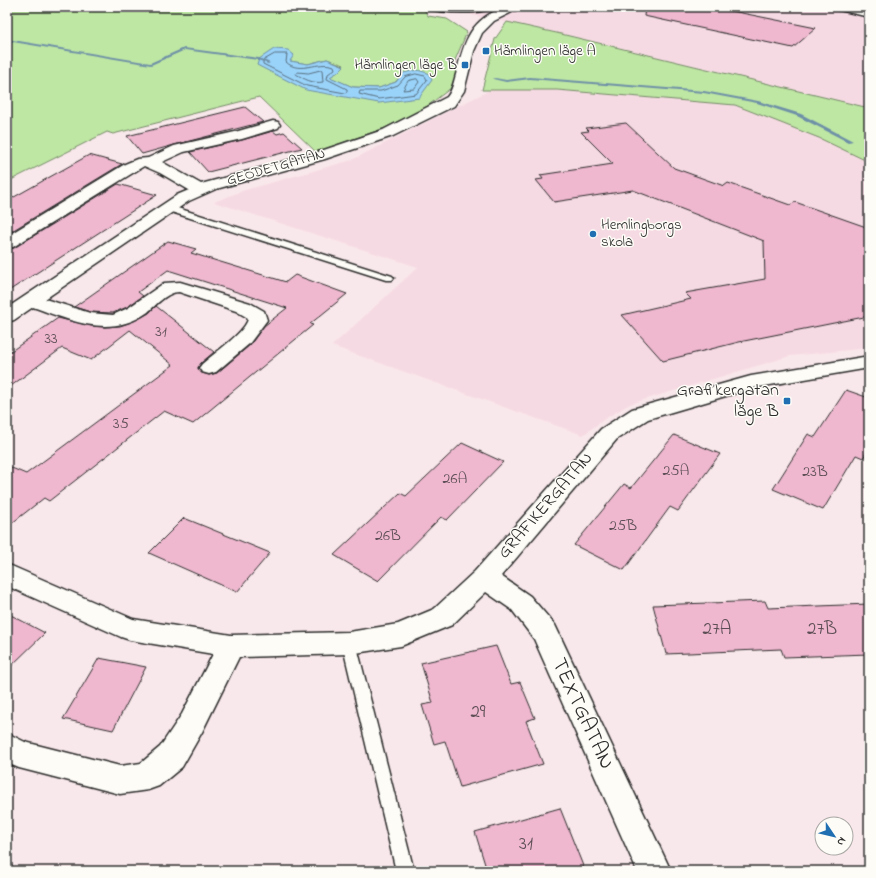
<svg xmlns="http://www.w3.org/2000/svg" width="876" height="878" font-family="'Indie Flower',sans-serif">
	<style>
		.built { fill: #f6dae3 }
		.green { fill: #bee7a3; stroke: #748967; fill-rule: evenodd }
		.water { fill: #9ad3fa; stroke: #6e90a7 }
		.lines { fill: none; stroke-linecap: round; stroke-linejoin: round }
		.shore { stroke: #576e7e; stroke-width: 1 }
		.stream { fill: #6e90a7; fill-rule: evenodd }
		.building { fill: #efb8cf; stroke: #2b2b2b }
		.lane-casing { stroke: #2b2b2b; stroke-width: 3 }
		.street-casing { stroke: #2b2b2b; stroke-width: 3 }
		.lane { fill: #fdfcf7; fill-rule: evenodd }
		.street { fill: #fdfcf7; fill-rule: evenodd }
		.poi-dot { fill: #1f6fb2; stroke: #fdfcf7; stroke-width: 1.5 }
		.labels { text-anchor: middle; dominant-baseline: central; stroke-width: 3; stroke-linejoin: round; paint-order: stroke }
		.far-poi-label { font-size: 15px; fill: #2b2b2b; stroke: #fdfcf7; text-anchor: start }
		.far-street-label { font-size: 15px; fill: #2b2b2b; stroke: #fdfcf7 }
		.number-label { font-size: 16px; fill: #5c4e54 }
		.poi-label { font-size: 18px; fill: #2b2b2b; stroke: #fdfcf7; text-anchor: end }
		.street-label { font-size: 18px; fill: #2b2b2b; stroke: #fdfcf7 }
		.near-number-label { font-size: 19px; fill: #5c4e54 }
		.near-street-label { font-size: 22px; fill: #2b2b2b; stroke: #fdfcf7 }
	</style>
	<rect width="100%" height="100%" fill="#f9e8eb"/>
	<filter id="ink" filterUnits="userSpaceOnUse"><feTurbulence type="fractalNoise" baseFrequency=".025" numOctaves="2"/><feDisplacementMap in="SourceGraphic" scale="8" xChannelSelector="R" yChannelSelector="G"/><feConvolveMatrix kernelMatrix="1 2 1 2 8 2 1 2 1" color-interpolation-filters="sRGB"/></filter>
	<g filter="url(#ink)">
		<!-- built -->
		<g class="built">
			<polygon points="435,7 869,7 869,108 561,34"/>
			<polygon points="490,90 557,90 735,105 816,136 869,162 869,348 790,356 630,404 606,418 583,435 332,346 418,267 214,202 245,190 352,160"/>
		</g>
		<!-- green -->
		<g class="green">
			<path d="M7,7H427L425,11L428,16L447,19L467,32L453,65H461L451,88L426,107L385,128L316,152L259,97L113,134L107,132L7,182ZM293,55L289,61L308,64L327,59L344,65L338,72L329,77L353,87L379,88L396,82L403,73L379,103L259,59Z"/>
			<polygon points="507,22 561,34 869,108 869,162 819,138 735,105 557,90 482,90 495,39"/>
		</g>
		<!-- water -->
		<polygon class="water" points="274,49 288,50 294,55 290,61 308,64 327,59 344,66 338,72 330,77 353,87 379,88 396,82 403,73 417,70 428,73 432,80 419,98 379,103 306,90 257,65 259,59"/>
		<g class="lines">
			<!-- shore -->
			<g class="shore">
				<path d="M275,54H287L286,62C300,75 318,60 334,66L335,69L328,74L327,79L347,89V92L345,93L307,86L263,64V61Z"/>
				<path d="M322,70L323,82C313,84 304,79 296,74L297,72L308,73Z"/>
				<polygon points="416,74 425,76 427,80 416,94 379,99 359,94 360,91 381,91 398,85 405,77"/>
				<polygon points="417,79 419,82 414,89 403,90 408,81"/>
			</g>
			<!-- stream -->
			<g class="stream">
				<polygon points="7,39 150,63 184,48 259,58 270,63 268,64 258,60 185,50 151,65 7,41"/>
				<polygon points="530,77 704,91 758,101 801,114 853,141 848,142 797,116 757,103 704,93 530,79 506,82 493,79 495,78 506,80"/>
			</g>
		</g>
		<!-- building -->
		<g class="building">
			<polygon points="645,7 712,7 816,28 793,48 644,16"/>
			<polygon points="245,107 263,122 174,145 142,154 127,136"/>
			<polygon points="626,123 674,168 724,186 728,183 790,205 795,202 869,228 869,316 739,342 663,361 622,315 691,299 685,293 765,279 764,241 633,190 554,202 536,180 543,179 540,175 613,164 581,132 589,131 586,128"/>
			<polygon points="273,131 277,134 284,132 302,148 208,172 190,152 242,140"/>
			<polygon points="89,155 122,164 7,234 7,201"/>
			<polygon points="118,184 157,195 7,292 7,249 14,248"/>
			<polygon points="168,241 196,249 191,253 286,282 295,275 347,294 310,324 313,325 193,424 164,411 49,501 44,498 7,527 7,466 26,474 173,365 130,330 91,360 62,348 7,389 7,354 58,318 91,326 105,327 120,326 134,321 149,313 156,306 214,352 201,363 198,368 202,373 209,375 217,373 250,345 264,326 287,308 168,270 138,292 143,296 127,307 113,313 90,312 74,307"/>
			<polygon points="846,390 869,398 869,448 863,458 856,455 823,510 773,489 808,434 815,437"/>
			<polygon points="674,435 720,454 678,511 670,507 624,570 574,545 624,484 631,488"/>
			<polygon points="462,443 503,462 447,520 441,517 378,581 334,555 400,493 406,496"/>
			<polygon points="184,518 270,553 237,592 149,553"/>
			<polygon points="765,601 768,608 869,604 869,654 784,657 781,649 666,654 653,605"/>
			<polygon points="7,613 45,633 7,670"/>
			<polygon points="496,646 511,684 520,682 535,718 526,721 543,764 460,787 445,741 434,744 422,705 433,703 421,663"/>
			<polygon points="99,658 146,667 113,730 63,719"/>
			<polygon points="560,808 585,871 487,871 475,832"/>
		</g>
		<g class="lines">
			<defs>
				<g id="lane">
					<polygon points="862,7 869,7 860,13 856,13 856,11"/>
					<polygon points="168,205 392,276 394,278 392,280 386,280 165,210 164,208"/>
					<polygon points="349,637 354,639 356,643 414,871 396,871 342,643 344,639"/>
				</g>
				<g id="street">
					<path d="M429,7H489C482,16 441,12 430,9Z"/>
					<path d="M504,7H519L518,9L494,21L482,33L474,51L464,91L454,106L393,136L325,159L216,189L189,201L45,299L90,313L113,315L128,308L164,283L180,282L250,303L264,311L267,320L249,344L216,372L209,374L202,372L199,368L202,364C212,355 248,330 248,318L236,311L179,292C167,292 156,305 148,312C110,339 72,321 33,307L14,320L7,322V308L177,195L189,190L160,173L144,166L13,247L7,248V236L125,164L137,159L148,158L174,146L235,132L273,121L278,122L280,125L278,128L242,139L184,152L162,162L201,184L315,153L383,130L447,97C453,90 454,80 457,71C465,39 471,20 504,7Z"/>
					<polygon points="834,7 853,7 869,11 869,17 835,9"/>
					<polygon points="869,356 869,368 753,388 648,419 617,439 501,576 530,596 555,625 671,871 637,871 534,639 512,610 486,592 452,625 401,646 349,654 239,657 202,732 182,767 159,786 148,790 120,794 19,768 7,763 7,733 25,742 120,766 141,763 160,747 182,714 213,654 130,640 121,637 7,586 7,564 133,619 231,635 349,632 398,624 434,609 475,571 601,429 632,409 751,376"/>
				</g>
			</defs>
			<!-- lane casing -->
			<use href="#lane" class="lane-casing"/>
			<!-- street casing -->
			<use href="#street" class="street-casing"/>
			<!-- lane -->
			<use href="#lane" class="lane"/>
			<!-- street -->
			<use href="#street" class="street"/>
		</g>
	</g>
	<!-- markers -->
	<g class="poi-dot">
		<rect x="482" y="47" width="8" height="8" rx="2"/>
		<rect x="461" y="61" width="8" height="8" rx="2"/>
		<circle cx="593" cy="234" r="4"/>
		<rect x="783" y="397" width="8" height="8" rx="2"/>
	</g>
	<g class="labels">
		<!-- far-poi labels -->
		<g class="far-poi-label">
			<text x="494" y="51">Hämlingen läge A</text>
			<text x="457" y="65" text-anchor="end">Hämlingen läge B</text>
			<text x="601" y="225">Hemlingborgs<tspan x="601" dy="17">skola</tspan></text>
		</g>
		<!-- far-street labels -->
		<g class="far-street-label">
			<text transform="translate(276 167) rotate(-16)">GEODETGATAN</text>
		</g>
		<!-- number labels -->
		<g class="number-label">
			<text x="161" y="332">31</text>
			<text x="51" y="339">33</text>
			<text x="121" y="424">35</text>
			<text x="676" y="471">25A</text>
			<text x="815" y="472">23B</text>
			<text x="455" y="479">26A</text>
			<text x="623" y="526">25B</text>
			<text x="388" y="536">26B</text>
		</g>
		<!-- poi labels -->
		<g class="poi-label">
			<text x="779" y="391">Grafikergatan<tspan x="779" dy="21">läge B</tspan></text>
		</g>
		<!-- street labels -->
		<g class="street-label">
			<text transform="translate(546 506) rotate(-49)">GRAFIKERGATAN</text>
		</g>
		<!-- near-number labels -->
		<g class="near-number-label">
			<text x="717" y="629">27A</text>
			<text x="822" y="629">27B</text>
			<text x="478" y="712">29</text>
			<text x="526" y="844">31</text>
		</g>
		<!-- near-street labels -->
		<g class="near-street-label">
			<text transform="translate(582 714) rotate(65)">TEXTGATAN</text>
		</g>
	</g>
	<!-- margin -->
	<rect width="876" height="878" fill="none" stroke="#fdfcf7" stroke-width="24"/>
	<rect x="12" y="12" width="852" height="854" fill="none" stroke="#2b2b2b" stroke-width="1.5" filter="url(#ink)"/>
	<!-- north arrow -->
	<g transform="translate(834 836) rotate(125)"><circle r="19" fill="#fdfcf7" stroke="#a9a8a5"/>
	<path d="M0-3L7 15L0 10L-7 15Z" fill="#1f6fb2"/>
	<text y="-6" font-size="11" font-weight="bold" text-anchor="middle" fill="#2b2b2b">N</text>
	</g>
</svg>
